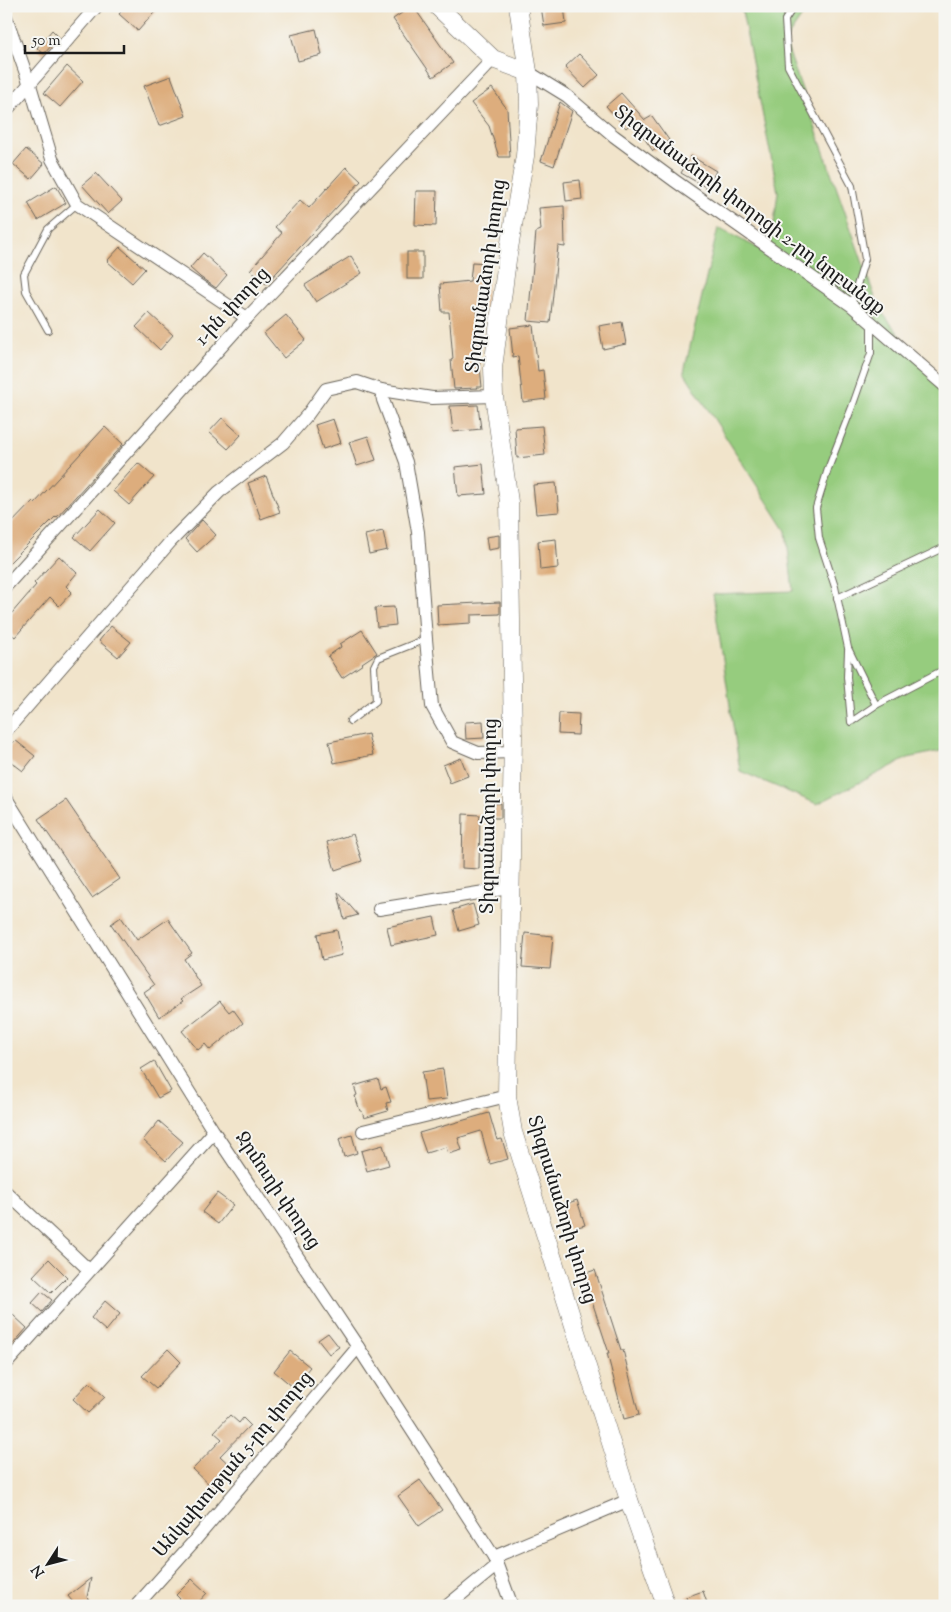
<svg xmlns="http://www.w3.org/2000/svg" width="951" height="1612" font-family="'Sorts Mill Goudy','Noto Serif Armenian',serif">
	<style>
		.green { fill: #96cc7e; stroke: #59744d }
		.building { fill: #ddad7d }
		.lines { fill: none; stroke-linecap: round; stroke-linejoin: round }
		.service-casing { stroke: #676259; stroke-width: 8 }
		.minor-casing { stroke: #676259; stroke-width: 14 }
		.secondary-casing { stroke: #676259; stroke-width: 19 }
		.service { stroke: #fff; stroke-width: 6 }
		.minor { stroke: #fff; stroke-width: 12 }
		.secondary { stroke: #fff; stroke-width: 18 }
		.labels { text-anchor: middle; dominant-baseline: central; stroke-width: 4; stroke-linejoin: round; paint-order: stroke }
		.street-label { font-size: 19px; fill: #1c1c1c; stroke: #f6f6f2 }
	</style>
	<rect width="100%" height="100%" fill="#f6f6f2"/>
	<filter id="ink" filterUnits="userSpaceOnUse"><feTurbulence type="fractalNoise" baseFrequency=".02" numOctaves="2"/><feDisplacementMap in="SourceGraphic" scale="10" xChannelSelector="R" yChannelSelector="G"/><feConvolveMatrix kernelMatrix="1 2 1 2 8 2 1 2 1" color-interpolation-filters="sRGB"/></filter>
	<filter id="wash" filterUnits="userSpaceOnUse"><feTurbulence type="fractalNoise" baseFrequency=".0096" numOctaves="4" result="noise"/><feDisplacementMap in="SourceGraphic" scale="20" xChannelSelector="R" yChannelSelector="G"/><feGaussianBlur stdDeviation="1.12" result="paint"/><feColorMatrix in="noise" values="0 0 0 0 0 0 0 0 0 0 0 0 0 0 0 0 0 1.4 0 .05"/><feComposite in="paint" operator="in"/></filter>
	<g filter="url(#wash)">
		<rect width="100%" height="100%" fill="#f1e4cb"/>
		<!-- green -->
		<polygon class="green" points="741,6 809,6 785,41 879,309 945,391 945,750 908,758 817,804 740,771 713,594 793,591 786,531 684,372 718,228 770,254 778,192"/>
		<g id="blocks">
			<!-- building -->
			<g class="building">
				<polygon points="126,6 160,6 138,31 119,14"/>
				<polygon points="412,6 413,6 453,63 433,77 393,19"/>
				<polygon points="541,6 564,6 566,23 544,26"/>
				<polygon points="316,29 322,55 298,61 291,35"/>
				<polygon points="52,30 59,37 44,54 37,48"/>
				<polygon points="579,54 599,75 585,88 565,67"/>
				<polygon points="67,66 83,81 60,107 44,93"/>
				<polygon points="171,76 186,116 159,126 144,86"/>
				<polygon points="492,88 507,109 510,157 499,157 489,126 471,103"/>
				<polygon points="621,93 645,120 652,116 669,140 653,151 633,122 626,128 606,106"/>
				<polygon points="560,102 572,111 554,166 541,161"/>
				<polygon points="26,149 44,164 31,179 13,164"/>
				<polygon points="691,156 716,171 707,188 681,173"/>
				<polygon points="346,167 361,181 266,284 250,270 282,233 275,227 300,200 309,208"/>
				<polygon points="96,173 122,201 108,214 82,185"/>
				<polygon points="580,180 582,199 566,201 564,182"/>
				<polygon points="56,186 66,203 38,220 28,203"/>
				<polygon points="416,191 437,191 436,226 415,225"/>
				<polygon points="564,206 565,247 558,246 550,323 528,321 536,232 541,230 539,208"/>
				<polygon points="120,247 145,269 132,283 107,261"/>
				<rect x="407" y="252" width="16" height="27"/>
				<polygon points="203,253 227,275 216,288 200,277 190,268"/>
				<polygon points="351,256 362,273 316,302 305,285"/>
				<polygon points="472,262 488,263 486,308 477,309 480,347 478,347 482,387 476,387 477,388 454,389 451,360 453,359 449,312 442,312 440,284 470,281"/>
				<polygon points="149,313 173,335 160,350 136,327"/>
				<polygon points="286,315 306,340 284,358 264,333"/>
				<polygon points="622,322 626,344 603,349 599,326"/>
				<polygon points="533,325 538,371 543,370 546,399 523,402 518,356 513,357 510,328"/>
				<polygon points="478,405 481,429 453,432 450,406"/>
				<polygon points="222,418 241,435 228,449 209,432"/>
				<polygon points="333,419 341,443 323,449 315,425"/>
				<polygon points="542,426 545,455 517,458 515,428"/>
				<polygon points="105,427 123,444 57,517 56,516 6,566 6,529 33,501 35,503"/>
				<polygon points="368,436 376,460 357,466 349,442"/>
				<polygon points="138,463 154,477 129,505 113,491"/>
				<polygon points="483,464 486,494 458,496 455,467"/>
				<polygon points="266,476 280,512 261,519 248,483"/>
				<polygon points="556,483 559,512 536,514 533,485"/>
				<polygon points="100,509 115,523 90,551 74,537"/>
				<polygon points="202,520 216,535 197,552 185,539"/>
				<polygon points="383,531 387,550 369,554 365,535"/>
				<polygon points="499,535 499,548 488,550 486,537"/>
				<polygon points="556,539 558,568 540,570 538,541"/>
				<polygon points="59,556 77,573 66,586 72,592 59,606 50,597 15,637 6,630 6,620 36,585 34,583"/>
				<polygon points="500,602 500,614 471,615 471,623 438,625 437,605"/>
				<polygon points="394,607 396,625 377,627 375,608"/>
				<polygon points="111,626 131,642 118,657 99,641"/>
				<polygon points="362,630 377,653 362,663 363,664 342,678 328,656 341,647 340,644"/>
				<polygon points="559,713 579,714 578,735 558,734"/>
				<polygon points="483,721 484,738 466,739 465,722"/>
				<polygon points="368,734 373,755 334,763 329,742"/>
				<polygon points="15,740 35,756 23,771 6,758 6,752"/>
				<polygon points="461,758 468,776 450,783 443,765"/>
				<polygon points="66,800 120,879 92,898 38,819"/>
				<polygon points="501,803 501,818 485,818 485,804"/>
				<polygon points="463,814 480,815 479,869 462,868"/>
				<polygon points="353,834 362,861 335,870 327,842"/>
				<polygon points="338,892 358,915 344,919"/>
				<polygon points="473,904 479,925 459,931 453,910"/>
				<polygon points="121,917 137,940 168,919 192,953 184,959 201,986 181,999 183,1001 159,1017 144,992 154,985 111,924"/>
				<polygon points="434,917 438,935 391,945 387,927"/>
				<polygon points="337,930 342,955 322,960 317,934"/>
				<polygon points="525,933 553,936 550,969 522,967"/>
				<polygon points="220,1001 229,1012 233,1009 243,1023 210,1050 205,1044 198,1050 182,1031"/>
				<polygon points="154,1061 171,1091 158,1098 141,1069"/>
				<polygon points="443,1069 447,1099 426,1101 422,1072"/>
				<polygon points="378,1079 381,1089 386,1087 391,1102 386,1103 388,1111 364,1118 362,1111 360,1111 355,1096 357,1095 354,1086"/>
				<polygon points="489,1113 497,1140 502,1139 508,1159 490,1164 481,1131 458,1138 462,1150 448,1154 446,1147 426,1153 419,1133"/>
				<polygon points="159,1121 183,1142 166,1161 143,1140"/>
				<polygon points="352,1135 357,1153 344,1157 339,1139"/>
				<polygon points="383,1145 389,1165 367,1171 361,1151"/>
				<polygon points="217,1193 233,1205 218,1224 202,1212"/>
				<polygon points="577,1200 585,1225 567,1230 560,1206"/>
				<polygon points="49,1259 67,1277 51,1293 33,1276"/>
				<polygon points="595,1270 621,1350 623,1350 639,1415 624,1419 607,1353 609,1353 583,1274"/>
				<polygon points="42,1292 52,1300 42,1312 32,1303"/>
				<polygon points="105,1301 120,1314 106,1331 91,1318"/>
				<polygon points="13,1315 27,1328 6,1352 6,1322"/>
				<polygon points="328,1333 339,1347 329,1354 318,1340"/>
				<polygon points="168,1349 181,1362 156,1388 142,1376"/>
				<polygon points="290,1351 310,1367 293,1387 274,1371"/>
				<polygon points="89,1382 105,1397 88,1413 73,1399"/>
				<polygon points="230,1415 239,1423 243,1418 250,1425 220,1456 234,1469 214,1489 193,1469 222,1439 214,1432"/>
				<polygon points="420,1480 442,1510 419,1526 398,1496"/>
				<polygon points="91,1578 87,1597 91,1606 76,1606 68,1596"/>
				<polygon points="192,1579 207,1593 195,1606 187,1606 176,1595"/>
				<polygon points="703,1591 708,1606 689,1606 686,1597"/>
			</g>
		</g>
	</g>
	<g filter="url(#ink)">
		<use href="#blocks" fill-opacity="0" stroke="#676259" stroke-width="1"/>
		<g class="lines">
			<defs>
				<g id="service">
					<polyline points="794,6 785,20 788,66 852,186 865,259 851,305"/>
					<polyline points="871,323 871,353 852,407 828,469 816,508 819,538 835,587 848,648 876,705"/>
					<polyline points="48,330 26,291 24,274 48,229 77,204"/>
					<polyline points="837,598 945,547"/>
					<polyline points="848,651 847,677 851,722 876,705 945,669"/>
					<polyline points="350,721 376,701 374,666 378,658 426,639"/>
				</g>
				<g id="minor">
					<polyline points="6,17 30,85 52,159 77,204 247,318"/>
					<polyline points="528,72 567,96 614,136 675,181 851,305 945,386"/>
					<polyline points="6,111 97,6"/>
					<polyline points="381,390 383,400 406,462 418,532 426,639 432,706 452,742 478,753 513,752"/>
					<polyline points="6,586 247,318 493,59"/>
					<polyline points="6,731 171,541 219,492 283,443 308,414 326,389 357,382 381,390 432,398 494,396"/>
					<polyline points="6,798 214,1132 358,1347 494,1557 512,1606"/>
					<polyline points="379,909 509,888"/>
					<polyline points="363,1131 507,1096"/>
					<polyline points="6,1192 89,1270"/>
					<polyline points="6,1364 214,1132"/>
					<polyline points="494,1557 629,1500"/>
					<polyline points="136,1606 196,1539 358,1347"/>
					<polyline points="447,1606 497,1565"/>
				</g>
				<g id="secondary">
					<polyline points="437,6 493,59 528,72"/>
					<polyline points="518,6 528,72 529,104 525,156 507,260 493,368 494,396 509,502 513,737 507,1096 513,1132 629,1500 666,1606"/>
				</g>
			</defs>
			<!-- service casing -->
			<use href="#service" class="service-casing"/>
			<!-- minor casing -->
			<use href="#minor" class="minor-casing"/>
			<!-- secondary casing -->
			<use href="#secondary" class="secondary-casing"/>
			<!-- service -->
			<use href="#service" class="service"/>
			<!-- minor -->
			<use href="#minor" class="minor"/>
			<!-- secondary -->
			<use href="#secondary" class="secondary"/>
		</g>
	</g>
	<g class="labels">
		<!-- street labels -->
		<g class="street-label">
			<text transform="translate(749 211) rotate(37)">Տիգրանաձորի փողոցի 2-րդ նրբանցք</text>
			<text transform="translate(487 276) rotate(-82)">Տիգրանաձորի փողոց</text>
			<text transform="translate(233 307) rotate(-47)">1-ին փողոց</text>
			<text transform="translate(490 816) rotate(-89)">Տիգրանաձորի փողոց</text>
			<text transform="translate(277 1191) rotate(56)">Ջրմուղի փողոց</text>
			<text transform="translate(561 1210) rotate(73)">Տիգրանաձորի փողոց</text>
			<text transform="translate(234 1465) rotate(-50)">Անկախության 5-րդ փողոց</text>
		</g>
	</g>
	<!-- margin -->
	<rect width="951" height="1612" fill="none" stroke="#f6f6f2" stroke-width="25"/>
	<!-- north arrow -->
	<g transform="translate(48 1564) rotate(234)" stroke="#f6f6f2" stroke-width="4" paint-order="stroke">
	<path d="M0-4L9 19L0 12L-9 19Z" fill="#1c1c1c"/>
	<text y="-8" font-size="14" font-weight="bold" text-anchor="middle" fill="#1c1c1c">N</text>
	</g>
	<!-- scale -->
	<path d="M25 45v8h99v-8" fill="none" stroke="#1c1c1c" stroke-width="2.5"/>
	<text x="32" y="45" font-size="15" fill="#1c1c1c" stroke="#f6f6f2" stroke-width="4" paint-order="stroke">50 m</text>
</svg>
